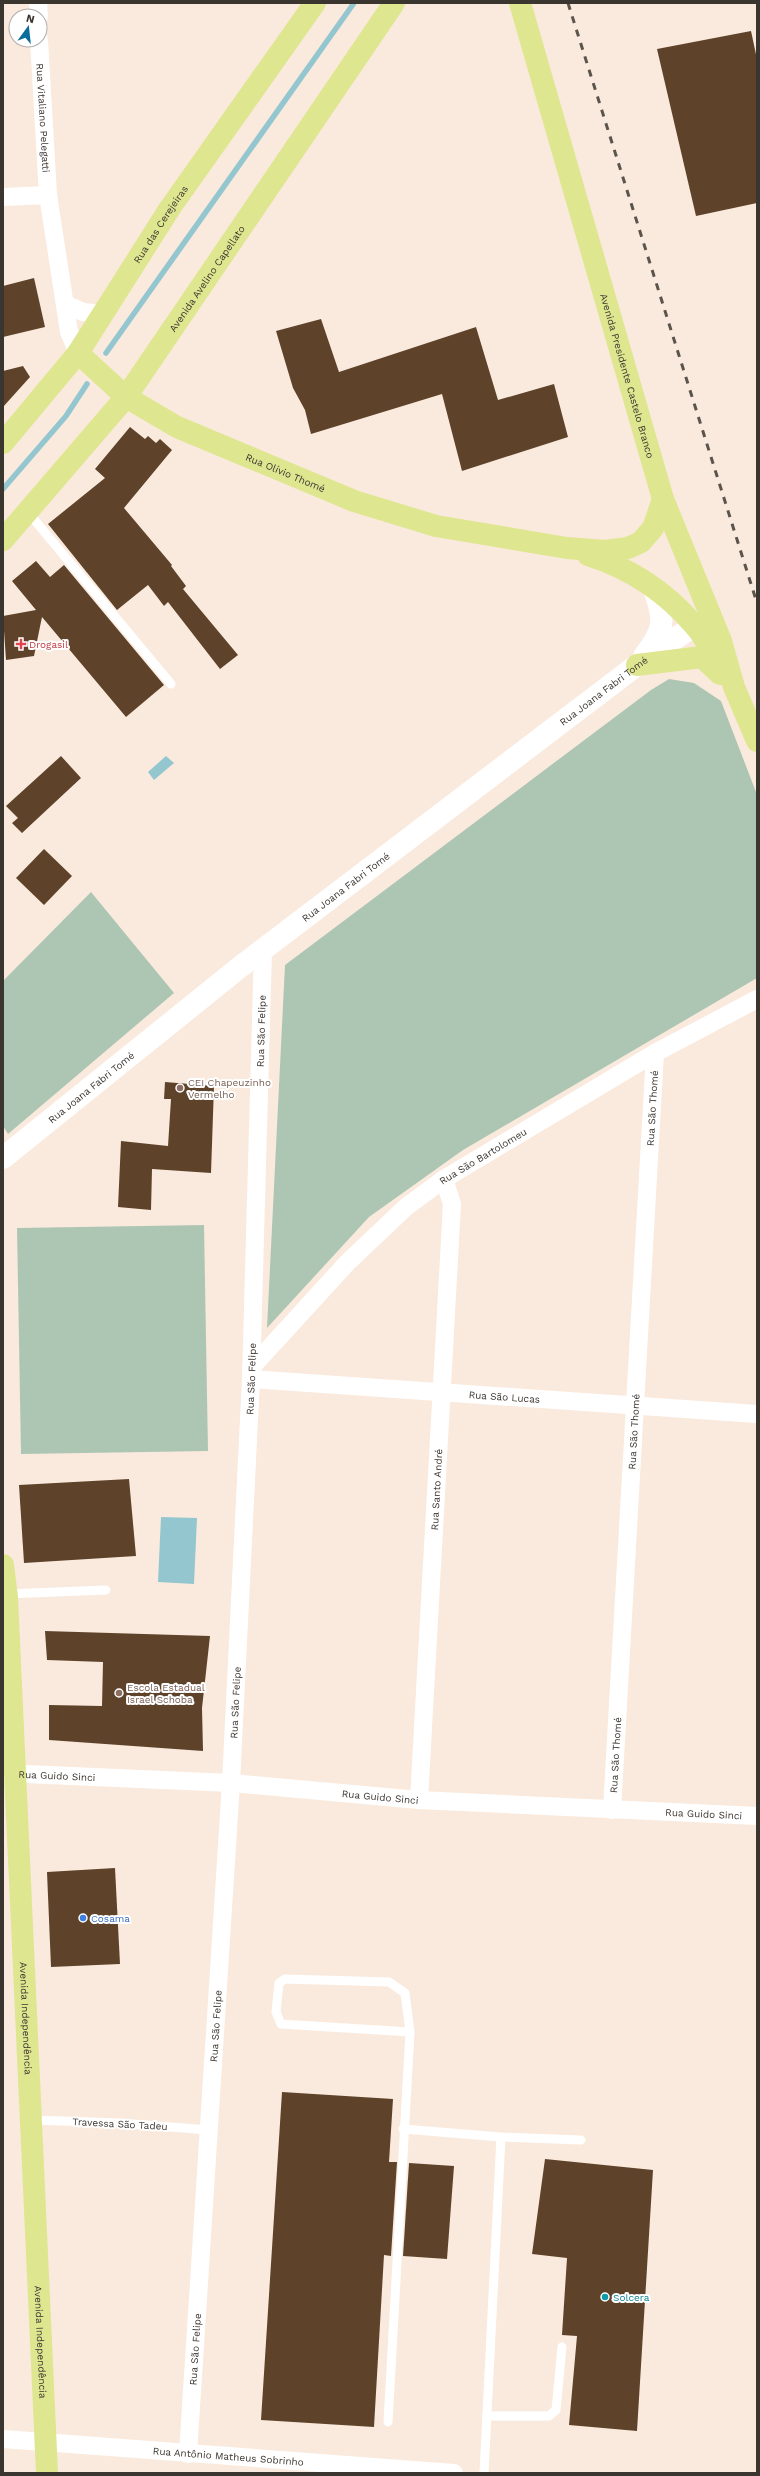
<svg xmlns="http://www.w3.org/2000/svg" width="760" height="2476" font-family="'Work Sans',sans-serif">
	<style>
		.green { fill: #adc6b3 }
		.water { fill: #94c6cf }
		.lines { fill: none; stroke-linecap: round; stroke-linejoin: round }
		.stream { stroke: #94c6cf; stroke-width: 5.5 }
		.building { fill: #5e432a }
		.service { stroke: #fff; stroke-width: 9 }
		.minor { stroke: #fff; stroke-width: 18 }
		.tertiary { stroke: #fff; stroke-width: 22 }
		.primary { stroke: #dfe690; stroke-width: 22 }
		.rail { stroke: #5b544d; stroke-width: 3; stroke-dasharray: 7 7; stroke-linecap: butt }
		.health-dot { fill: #e0444e; stroke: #fff; stroke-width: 1.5 }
		.education-dot { fill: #8d6e63; stroke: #fff; stroke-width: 1.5 }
		.shop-dot { fill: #3f7fe0; stroke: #fff; stroke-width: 1.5 }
		.culture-dot { fill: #0f9aa8; stroke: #fff; stroke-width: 1.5 }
		.labels { text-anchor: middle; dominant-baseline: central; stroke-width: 4; stroke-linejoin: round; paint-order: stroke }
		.street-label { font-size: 10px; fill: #3b3530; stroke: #fff }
		.health-label { font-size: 10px; fill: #be3a42; stroke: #fff; text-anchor: start }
		.education-label { font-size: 10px; fill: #785e54; stroke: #fff; text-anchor: start }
		.shop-label { font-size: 10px; fill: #366cbe; stroke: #fff; text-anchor: start }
		.culture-label { font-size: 10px; fill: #0d838f; stroke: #fff; text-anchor: start }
	</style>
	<rect width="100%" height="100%" fill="#faeadd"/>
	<!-- green -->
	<g class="green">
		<polygon points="669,679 694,683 721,701 756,792 757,978 463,1150 369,1217 267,1328 285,965 651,690"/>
		<polygon points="91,892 174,993 8,1134 3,1126 3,981"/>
		<polygon points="204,1225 208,1451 21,1454 17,1228"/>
	</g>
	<!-- water -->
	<g class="water">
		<polygon points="166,756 174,763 154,780 148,772"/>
		<polygon points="161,1517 197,1518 194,1584 158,1582"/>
	</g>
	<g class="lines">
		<!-- stream -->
		<g class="stream">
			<polyline points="106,353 354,3"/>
			<polyline points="3,489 66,416 87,384"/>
		</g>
	</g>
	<!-- building -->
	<g class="building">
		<polygon points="751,31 757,59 757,203 696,216 657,49"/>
		<polygon points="34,278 45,327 3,337 3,286"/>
		<polygon points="321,319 339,372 476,327 498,400 554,384 568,437 462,471 442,394 311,434 305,410 293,388 276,331"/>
		<polygon points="23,366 30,377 3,407 3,371"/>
		<polygon points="130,427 145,439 148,436 156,443 160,439 172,450 124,508 172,565 171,566 186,586 183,589 238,655 220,669 168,602 164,606 148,585 117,610 48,524 105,478 95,469"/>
		<polygon points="36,561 50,577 64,565 164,685 126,717 42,617 34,656 6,660 3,616 36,610 12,581"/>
		<polygon points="61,756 81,778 22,833 12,823 18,818 6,806"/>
		<polygon points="44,849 72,876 44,905 16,878"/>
		<polygon points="165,1082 214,1086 211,1173 152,1169 151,1210 118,1207 121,1141 168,1146 171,1099 164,1099"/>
		<polygon points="129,1479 136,1556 24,1563 19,1485"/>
		<polygon points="45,1631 210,1636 202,1708 203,1751 49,1740 49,1705 102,1706 103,1662 47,1660"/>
		<polygon points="115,1868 120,1964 51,1967 47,1872"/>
		<polygon points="282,2092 393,2099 389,2162 397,2162 391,2256 384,2255 374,2427 261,2420"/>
		<polygon points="545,2159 653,2170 637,2431 569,2425 577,2336 562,2335 567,2258 532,2254"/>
		<polygon points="409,2163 454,2166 447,2259 403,2256"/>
	</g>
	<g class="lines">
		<!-- service -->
		<g class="service">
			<polyline points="27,511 171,684"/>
			<polyline points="6,1594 106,1590"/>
			<polyline points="32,2120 120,2123 208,2130"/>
			<polyline points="403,2129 501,2137 581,2140"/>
			<polyline points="487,2416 549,2416 556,2410 562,2347"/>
			<polyline points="388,2422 410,2032 405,1993 389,1982 285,1979 279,1983 276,2012 281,2024 410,2032"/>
			<polyline points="484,2473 501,2137"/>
		</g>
		<!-- minor -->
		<g class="minor">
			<polyline points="38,3 39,16"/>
			<path id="s1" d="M39,40L48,195L69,332L78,353"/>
			<polyline points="3,197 48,195"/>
			<polyline points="65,304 83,312 102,314"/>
			<path id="s2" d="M251,1368L347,1263L406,1207L444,1179L655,1053L757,999"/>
			<path id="s3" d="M251,1379L757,1414"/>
			<path id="s4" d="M3,1773L231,1783L419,1800L757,1816"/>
			<path id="s5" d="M419,1800L452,1204L444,1179"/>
			<path id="s6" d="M612,1810L655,1053"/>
			<path id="s7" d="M3,2439L454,2473"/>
			<path id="s8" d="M188,2454L231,1783L251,1379L263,949"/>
		</g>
		<!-- tertiary -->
		<g class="tertiary">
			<path d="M645,655C665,629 665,620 654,589"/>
			<path id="s9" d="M3,1158L240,967L637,665L695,625"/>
		</g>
		<!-- primary -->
		<g class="primary">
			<path id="s10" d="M520,3L663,499L721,641L734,687L757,741"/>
			<path id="s11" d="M78,353L126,397L177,427L354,501L436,526L567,548L605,551L628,548L641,542L653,528L663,499"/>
			<path id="s12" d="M3,443L78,353L170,208L315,3"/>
			<path id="s13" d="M3,540L126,397L394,3"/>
			<path d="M588,555C629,568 666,592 694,625C705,636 712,653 720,666"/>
			<polyline points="637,665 702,657 720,674"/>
			<path id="s14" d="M3,1565L7,1597L47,2473"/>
		</g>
		<!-- rail -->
		<polyline class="rail" points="568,3 757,603"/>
	</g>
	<!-- markers -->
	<path class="health-dot" d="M19 638h4v4h4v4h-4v4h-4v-4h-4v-4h4z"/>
	<g class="education-dot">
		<circle cx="180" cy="1088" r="4"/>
		<circle cx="119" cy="1693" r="4"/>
	</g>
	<circle class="shop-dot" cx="83" cy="1918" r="4"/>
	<circle class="culture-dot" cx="605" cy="2297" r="4"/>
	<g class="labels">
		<!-- street labels -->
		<g class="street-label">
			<text stroke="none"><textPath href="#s1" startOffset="78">Rua Vitaliano Pelegatti</textPath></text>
			<text stroke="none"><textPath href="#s12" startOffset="270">Rua das Cerejeiras</textPath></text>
			<text stroke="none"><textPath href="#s13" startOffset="332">Avenida Avelino Capellato</textPath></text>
			<text stroke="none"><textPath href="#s10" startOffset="388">Avenida Presidente Castelo Branco</textPath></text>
			<text stroke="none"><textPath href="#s11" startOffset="242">Rua Olívio Thomé</textPath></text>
			<text stroke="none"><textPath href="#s9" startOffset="761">Rua Joana Fabri Tomé</textPath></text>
			<text stroke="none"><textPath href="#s9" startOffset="437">Rua Joana Fabri Tomé</textPath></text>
			<text stroke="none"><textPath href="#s8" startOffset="1425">Rua São Felipe</textPath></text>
			<text stroke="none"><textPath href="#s9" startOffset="113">Rua Joana Fabri Tomé</textPath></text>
			<text stroke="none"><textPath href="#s6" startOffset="703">Rua São Thomé</textPath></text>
			<text stroke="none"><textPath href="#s2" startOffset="316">Rua São Bartolomeu</textPath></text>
			<text stroke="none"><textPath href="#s8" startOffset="1077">Rua São Felipe</textPath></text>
			<text stroke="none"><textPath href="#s3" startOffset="254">Rua São Lucas</textPath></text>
			<text stroke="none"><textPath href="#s6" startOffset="379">Rua São Thomé</textPath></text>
			<text stroke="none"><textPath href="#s5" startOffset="311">Rua Santo André</textPath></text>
			<text stroke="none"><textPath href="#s8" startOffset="753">Rua São Felipe</textPath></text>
			<text stroke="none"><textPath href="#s6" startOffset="55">Rua São Thomé</textPath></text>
			<text stroke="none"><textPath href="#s4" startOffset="54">Rua Guido Sinci</textPath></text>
			<text stroke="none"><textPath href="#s4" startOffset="378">Rua Guido Sinci</textPath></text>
			<text stroke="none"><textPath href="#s4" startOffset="702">Rua Guido Sinci</textPath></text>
			<text stroke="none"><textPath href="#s14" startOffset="454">Avenida Independência</textPath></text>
			<text stroke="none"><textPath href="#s8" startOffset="429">Rua São Felipe</textPath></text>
			<text transform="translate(120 2124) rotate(3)">Travessa São Tadeu</text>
			<text stroke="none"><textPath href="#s14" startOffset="778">Avenida Independência</textPath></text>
			<text stroke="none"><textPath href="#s8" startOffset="105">Rua São Felipe</textPath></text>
			<text stroke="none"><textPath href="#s7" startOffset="226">Rua Antônio Matheus Sobrinho</textPath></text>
		</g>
		<!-- health labels -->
		<g class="health-label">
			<text x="29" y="644">Drogasil</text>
		</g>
		<!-- education labels -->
		<g class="education-label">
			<text x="188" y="1082">CEI Chapeuzinho<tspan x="188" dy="12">Vermelho</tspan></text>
			<text x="127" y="1687">Escola Estadual<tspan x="127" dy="12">Israel Schoba</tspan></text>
		</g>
		<!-- shop labels -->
		<g class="shop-label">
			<text x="91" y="1918">Cosama</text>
		</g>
		<!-- culture labels -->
		<g class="culture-label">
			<text x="613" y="2297">Solcera</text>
		</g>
	</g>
	<!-- border -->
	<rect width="760" height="2476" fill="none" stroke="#3b3530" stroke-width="8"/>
	<!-- north arrow -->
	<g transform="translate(28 28) rotate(15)"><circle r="19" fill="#ffffff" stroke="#b1aeac"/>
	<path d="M0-3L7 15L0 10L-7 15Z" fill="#0b6d9b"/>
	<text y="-6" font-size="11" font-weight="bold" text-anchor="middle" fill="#3b3530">N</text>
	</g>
</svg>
